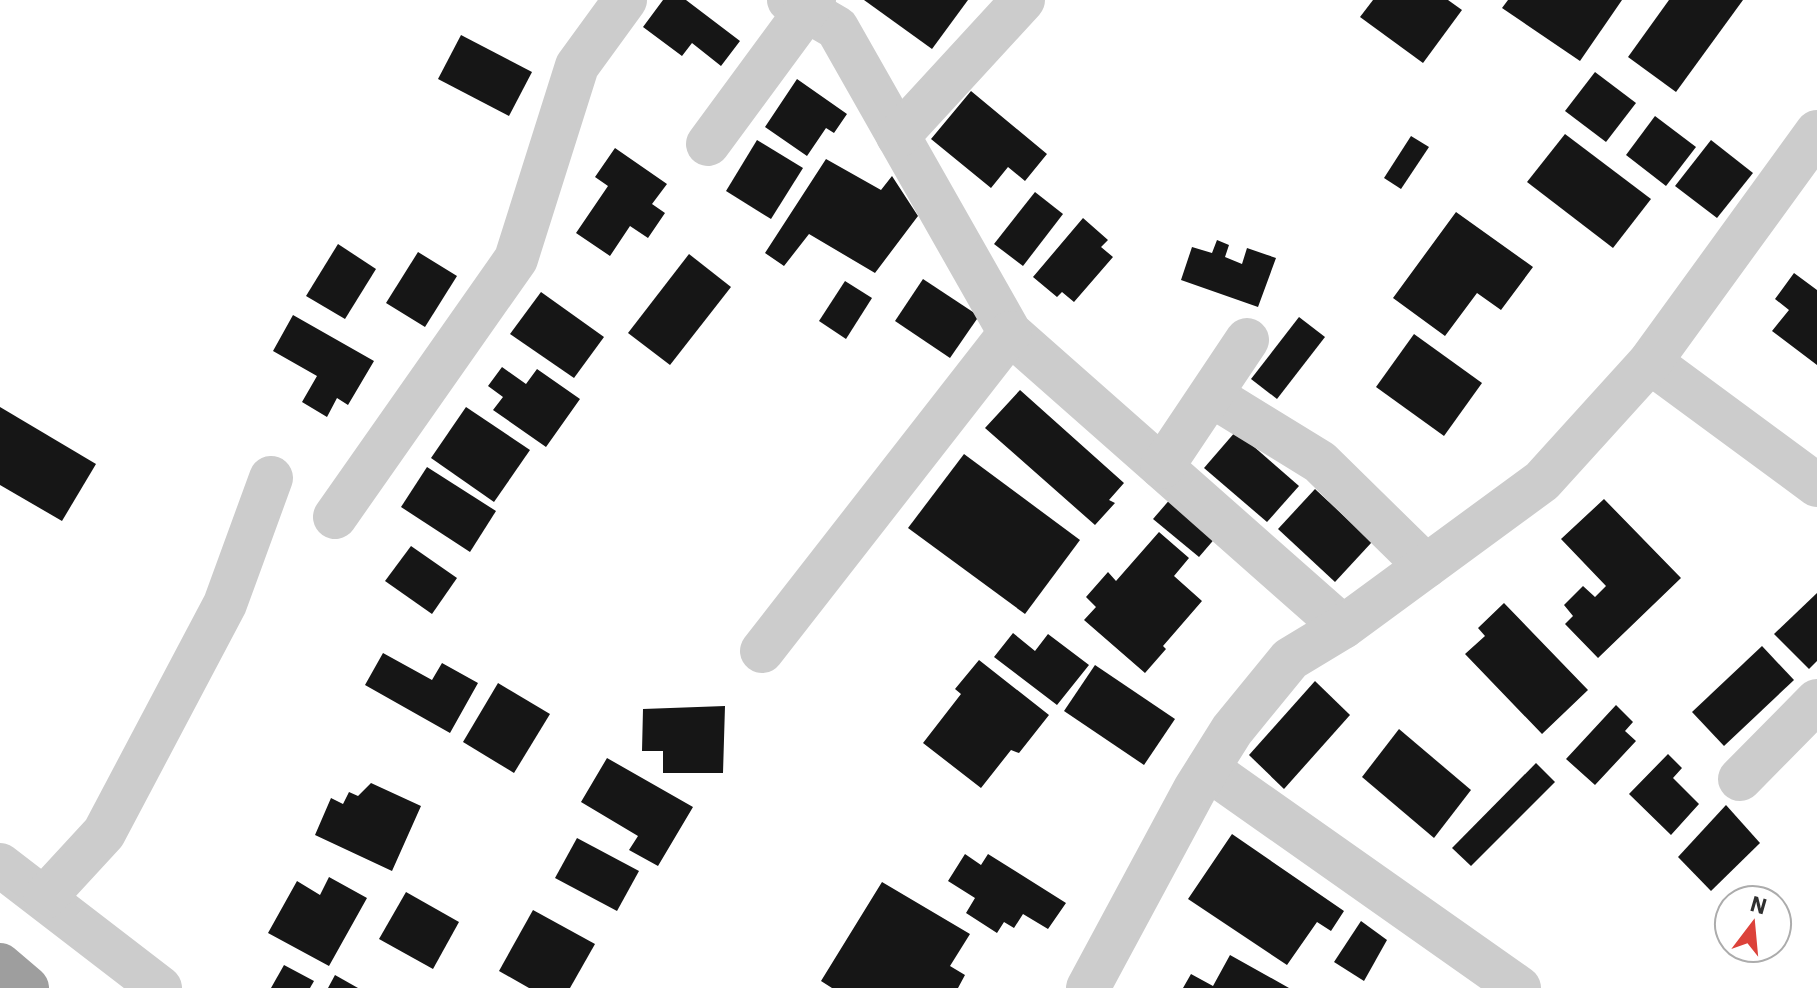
<svg xmlns="http://www.w3.org/2000/svg" width="1817" height="988" font-family="'IBM Plex Sans',sans-serif">
	<style>
		.building { fill: #161616 }
		.lines { fill: none; stroke-linecap: round; stroke-linejoin: round }
		.minor { stroke: #ccc; stroke-width: 44 }
		.trunk { stroke: #9e9e9e; stroke-width: 44 }
	</style>
	<rect width="100%" height="100%" fill="#fff"/>
	<!-- building -->
	<g class="building">
		<polygon points="663,0 686,0 740,41 721,66 692,43 682,56 643,27"/>
		<polygon points="864,0 968,0 932,49"/>
		<polygon points="1373,0 1448,0 1462,10 1423,63 1360,17"/>
		<polygon points="1508,0 1622,0 1580,61 1502,8"/>
		<polygon points="1669,0 1743,0 1676,92 1628,57"/>
		<polygon points="461,35 532,72 509,116 438,79"/>
		<polygon points="1595,72 1636,103 1606,142 1565,111"/>
		<polygon points="797,79 847,114 834,133 826,128 807,156 765,127"/>
		<polygon points="971,91 1047,154 1025,181 1008,167 991,188 931,139"/>
		<polygon points="1655,116 1696,147 1666,186 1626,155"/>
		<polygon points="1565,134 1651,199 1613,248 1527,182"/>
		<polygon points="1411,136 1429,147 1401,189 1384,178"/>
		<polygon points="757,140 803,168 771,219 726,191"/>
		<polygon points="1711,140 1753,173 1717,218 1675,186"/>
		<polygon points="615,148 667,184 652,204 665,213 648,238 630,226 610,256 576,233 608,186 595,177"/>
		<polygon points="826,159 881,190 892,176 918,216 875,273 809,234 784,266 765,253"/>
		<polygon points="1035,192 1063,214 1023,266 994,244"/>
		<polygon points="1456,212 1533,267 1501,310 1477,293 1445,336 1393,298"/>
		<polygon points="1083,218 1108,240 1101,247 1113,257 1074,302 1062,292 1057,297 1033,277"/>
		<polygon points="1217,240 1229,245 1225,257 1242,264 1247,248 1276,258 1258,307 1181,280 1192,247 1212,253"/>
		<polygon points="338,244 376,269 345,319 306,296"/>
		<polygon points="418,252 457,276 425,327 386,303"/>
		<polygon points="689,254 731,287 670,365 628,333"/>
		<polygon points="1794,273 1817,290 1817,365 1772,331 1789,310 1775,299"/>
		<polygon points="923,279 979,316 950,358 895,321"/>
		<polygon points="845,281 872,298 846,339 819,321"/>
		<polygon points="541,292 604,337 574,378 510,334"/>
		<polygon points="293,315 374,361 348,405 337,398 327,417 302,402 317,376 273,351"/>
		<polygon points="1299,317 1325,337 1277,399 1251,379"/>
		<polygon points="1414,334 1482,383 1444,436 1376,387"/>
		<polygon points="502,367 526,384 537,369 580,399 546,447 493,410 503,397 488,386"/>
		<polygon points="1020,390 1124,483 1109,500 1115,503 1095,525 985,428"/>
		<polygon points="0,407 96,464 62,521 0,485"/>
		<polygon points="466,407 530,450 494,502 431,458"/>
		<polygon points="1236,431 1299,486 1267,522 1204,468"/>
		<polygon points="964,454 1080,540 1025,614 908,528"/>
		<polygon points="427,467 496,511 470,552 401,507"/>
		<polygon points="1315,489 1372,542 1335,582 1278,529"/>
		<polygon points="1172,497 1217,536 1199,557 1153,519"/>
		<polygon points="1604,499 1681,578 1598,658 1565,624 1573,616 1564,605 1583,586 1595,597 1606,586 1561,539"/>
		<polygon points="1159,532 1189,558 1174,576 1202,601 1163,646 1166,649 1145,673 1084,620 1096,607 1086,597 1108,572 1116,581"/>
		<polygon points="411,546 457,578 432,614 385,581"/>
		<polygon points="1817,593 1817,661 1809,669 1774,634"/>
		<polygon points="1504,603 1588,690 1542,734 1465,654 1485,636 1478,628"/>
		<polygon points="1013,633 1035,651 1048,634 1089,665 1057,705 994,657"/>
		<polygon points="1762,646 1794,680 1724,746 1692,712"/>
		<polygon points="383,653 432,680 442,663 478,683 450,733 365,685"/>
		<polygon points="979,660 1049,715 1019,753 1011,750 981,788 923,743 961,694 955,689"/>
		<polygon points="1095,665 1175,719 1144,765 1064,711"/>
		<polygon points="1315,681 1350,715 1284,789 1249,755"/>
		<polygon points="498,683 550,714 514,773 463,742"/>
		<polygon points="1616,705 1633,722 1625,731 1636,741 1595,785 1566,759"/>
		<polygon points="725,706 723,773 663,773 663,751 642,751 643,709"/>
		<polygon points="1399,729 1471,790 1434,838 1362,777"/>
		<polygon points="1668,754 1682,768 1673,778 1699,804 1671,835 1629,794"/>
		<polygon points="607,758 693,807 658,866 629,850 638,836 581,802"/>
		<polygon points="1536,763 1555,782 1471,866 1452,848"/>
		<polygon points="371,783 421,806 392,871 315,835 331,798 343,804 349,792 358,796"/>
		<polygon points="1726,805 1760,843 1711,891 1678,857"/>
		<polygon points="1232,834 1344,911 1331,931 1317,922 1287,965 1188,899"/>
		<polygon points="577,838 639,871 617,911 555,878"/>
		<polygon points="965,854 981,865 988,854 1066,903 1048,929 1023,914 1014,928 1004,922 997,933 966,913 975,898 948,881"/>
		<polygon points="329,877 367,898 329,966 268,933 297,881 320,895"/>
		<polygon points="882,882 970,934 950,966 965,975 958,988 832,988 821,981"/>
		<polygon points="406,892 459,922 433,969 379,939"/>
		<polygon points="533,910 595,944 570,988 529,988 499,971"/>
		<polygon points="1361,921 1387,940 1364,981 1334,962"/>
		<polygon points="1230,955 1289,988 1183,988 1191,974 1213,986"/>
		<polygon points="284,965 314,981 310,988 271,988"/>
		<polygon points="335,975 358,988 328,988"/>
	</g>
	<g class="lines">
		<!-- minor -->
		<g class="minor">
			<polyline points="789,0 837,28 1010,333 1343,627"/>
			<polyline points="898,136 1023,0"/>
			<polyline points="708,144 814,0"/>
			<polyline points="1650,362 1817,485"/>
			<polyline points="1211,395 1320,462 1426,566"/>
			<polyline points="1162,467 1247,340"/>
			<polyline points="335,517 516,259 577,66 625,0"/>
			<polyline points="762,651 1010,333"/>
			<polyline points="1208,769 1519,988"/>
			<polyline points="1740,779 1817,701"/>
			<polyline points="0,865 160,988"/>
			<polyline points="45,897 104,833 225,604 271,478"/>
			<polyline points="1088,988 1195,789 1232,730 1290,659 1343,627 1542,481 1650,362 1817,132"/>
		</g>
		<!-- trunk -->
		<polyline class="trunk" points="0,965 27,988"/>
	</g>
	<!-- north arrow -->
	<g transform="translate(1753 924) rotate(16)"><circle r="38" fill="#ffffff" stroke="#acacac" stroke-width="2"/>
	<path d="M0-6L14 30L0 20L-14 30Z" fill="#dc423a"/>
	<text y="-12" font-size="22" font-weight="bold" text-anchor="middle" fill="#2f2f2f">N</text>
	</g>
</svg>
